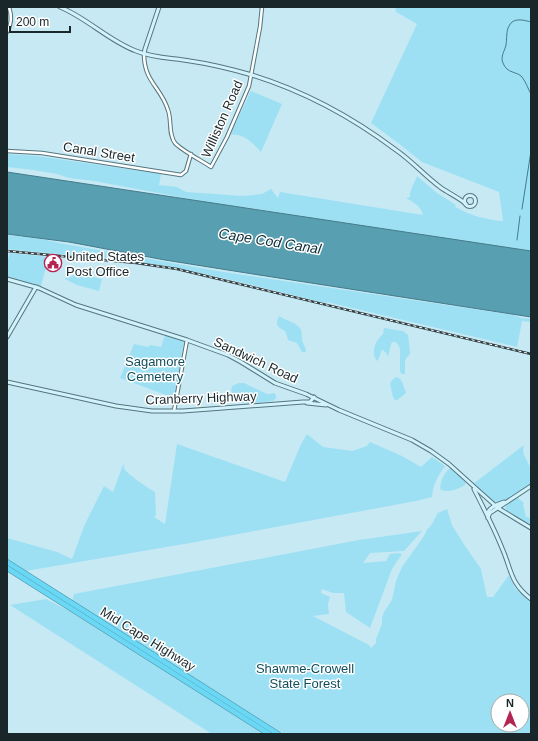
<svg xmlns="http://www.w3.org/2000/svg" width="538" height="741" font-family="Arial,sans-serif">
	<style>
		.green { fill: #9ee0f3; fill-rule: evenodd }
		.water { fill: #589fb2; stroke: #457b8a }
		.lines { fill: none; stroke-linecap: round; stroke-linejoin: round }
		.stream { stroke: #457b8a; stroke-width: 1 }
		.tertiary-casing { stroke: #55757e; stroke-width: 4.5 }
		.secondary-casing { stroke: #55757e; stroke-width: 5 }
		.motorway-casing { stroke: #4e99ae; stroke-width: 6 }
		.tertiary { stroke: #fff; stroke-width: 2.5 }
		.secondary { stroke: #d2f3fc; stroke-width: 3 }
		.motorway { stroke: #6ad7f4; stroke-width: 4.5 }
		.rail-casing { stroke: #304146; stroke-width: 2.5 }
		.rail { stroke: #fff; stroke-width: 1; stroke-dasharray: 3; stroke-linecap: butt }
		.labels { text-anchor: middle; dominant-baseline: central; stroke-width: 3; stroke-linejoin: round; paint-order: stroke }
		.street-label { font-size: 13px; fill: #19272b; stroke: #fff }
		.poi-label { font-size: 13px; fill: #19272b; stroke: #fff; text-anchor: start }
		.park-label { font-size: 13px; fill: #104e5d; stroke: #fff }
		.water-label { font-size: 14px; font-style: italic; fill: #0c2f38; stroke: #fff }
	</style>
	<rect width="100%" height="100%" fill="#c6e9f4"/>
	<!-- green -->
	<g class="green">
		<path d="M395,7H531V251L412,233L382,229L378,228L333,222L324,220L313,219L258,209L217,204L94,181L69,178L57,174L33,170L7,167V154L37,156L161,174L159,185L177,187L186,192L243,196L262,194L271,189L278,198L280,192L423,215C420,205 414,203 406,198L410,197C409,190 415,183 417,176L437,193L456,205L455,207C470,215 486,220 503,221L499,192L422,162L402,146L371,123L417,24L396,12Z"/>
		<path d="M251,91L282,104L261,152C254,144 242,132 230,135Z"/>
		<polygon points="7,235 37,238 55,242 59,243 217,271 513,315 522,318 531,319 531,322 522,321 517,347 327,302 326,303 215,276 168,266 124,260 7,249"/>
		<polygon points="10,253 48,257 46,267 41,286 7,277 7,263"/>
		<polygon points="76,273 102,279 99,291 77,285 65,279 66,277 71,277"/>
		<path d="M279,316C286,321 297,322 301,330C302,333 302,336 302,340C303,344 306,347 306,352H302L297,343L288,340L287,336L285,331C277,327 275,325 279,316Z"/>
		<path d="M384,328L403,331L408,335L410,352V354L405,360V374H402L400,372V349L399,346L396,342H392L391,344L388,357L386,353L383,350H382L378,360L377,361C370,352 376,340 383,334Z"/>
		<polygon points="165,335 184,342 174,398 120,378 134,344 148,347 150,345 161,347"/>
		<path d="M396,377C403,378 403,387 406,392L405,394L397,400H395L393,397L390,384L392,380Z"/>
		<path d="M239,383H244L267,394C270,395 271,393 274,393L276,395V398L273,401C262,402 249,405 238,402L231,391L232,386Z"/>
		<path d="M307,434L323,447L352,451L367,446L370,442L402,456L421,467L432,457L445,466C438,476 433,484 432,497L416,501L190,543L26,571L7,559V538L57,552L72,559L85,524L104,486L113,492L124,462C124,464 123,466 124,468C128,475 148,488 155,492L156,515L154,517L165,524L177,444L285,482L301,444Z"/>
		<path d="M524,445C521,454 527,459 530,467C532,472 531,479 531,485C522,491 504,507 492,501C485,497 479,489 473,484Z"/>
		<path d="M450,468H452L466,481L465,485C458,489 447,494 440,489C441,480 443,474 450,468Z"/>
		<path d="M517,497L524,503L523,504L526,517H528L531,520V526L507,512C502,504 511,501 517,497Z"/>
		<path d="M447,509L452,525L463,543L481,569L487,597H493L509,575L515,588L531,601V734H284L72,601L74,594L359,540L422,531L404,551L370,553L363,563L386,561L390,554L398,553L402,554L392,569L370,628L346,612L344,593H333L322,589L321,593L330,597L328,604L329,614L313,616L369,645L371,648L376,643V639L382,624V618L384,612L392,600L396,581L402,567L424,536L427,530L432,524L435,518L438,513ZM498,701H522V725H498Z"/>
		<polygon points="46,599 69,611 264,734 212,734 10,605"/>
	</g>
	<!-- water -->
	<polygon class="water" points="7,172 531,251 531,317 253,274 165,260 69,242 7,234"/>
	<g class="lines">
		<!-- stream -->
		<g class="stream">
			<path d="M531,22C524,20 513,17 509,26C506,31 507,39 506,45C505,50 500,57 503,63C507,74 517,71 522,77C526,82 528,89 531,94"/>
			<polyline points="522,209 531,151"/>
			<polyline points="517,240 520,216"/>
		</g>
		<defs>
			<g id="tertiary">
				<path d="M7,32C12,24 12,16 9,7"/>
				<path d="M144,54C144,82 161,87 168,110C172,120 168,134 175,143C181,150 202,161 211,167L227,137L249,86L260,27L262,7"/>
				<polyline points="7,151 42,153 181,175 186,171 191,154"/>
				<polyline points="174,411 187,340"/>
			</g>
			<g id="secondary">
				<path d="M60,7C87,18 109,41 136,51C153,58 172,58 190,61C211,64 231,69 252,75C304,91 352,117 396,150C412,161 425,176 440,187C448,193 458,197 466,204"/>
				<polyline points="144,54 145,49 159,7"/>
				<circle cx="470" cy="201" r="5.5"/>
				<polyline points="7,279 39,288 76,305 187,340 228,355 241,362 275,383 306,394 339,410 412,440 431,451 449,464 480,492 498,508 516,519 531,528"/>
				<polyline points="7,337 36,287"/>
				<polyline points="7,382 116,406 152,411 183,411 303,402 310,402 314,397"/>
				<polyline points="307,403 326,405"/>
				<path d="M474,489C484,509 494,528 502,548C512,571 510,583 531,599"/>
				<path d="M487,514C489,507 498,504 504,502"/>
				<polyline points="488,518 489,515 490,513 531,486"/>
			</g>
			<g id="motorway">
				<polyline points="7,562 278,734"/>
				<polyline points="7,568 269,734"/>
			</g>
		</defs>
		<!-- tertiary casing -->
		<use href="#tertiary" class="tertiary-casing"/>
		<!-- secondary casing -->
		<use href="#secondary" class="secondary-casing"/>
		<!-- motorway casing -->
		<use href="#motorway" class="motorway-casing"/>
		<!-- tertiary -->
		<use href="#tertiary" class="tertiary"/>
		<!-- secondary -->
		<use href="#secondary" class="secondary"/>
		<!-- motorway -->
		<use href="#motorway" class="motorway"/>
		<defs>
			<polyline id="rail" points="7,251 136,263 177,269 531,354"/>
		</defs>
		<!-- rail casing -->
		<use href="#rail" class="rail-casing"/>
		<!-- rail -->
		<use href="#rail" class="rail"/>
	</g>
	<!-- icons -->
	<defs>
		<symbol id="civic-ring" viewBox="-11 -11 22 22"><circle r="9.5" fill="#fff" stroke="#b52554" stroke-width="1.5"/><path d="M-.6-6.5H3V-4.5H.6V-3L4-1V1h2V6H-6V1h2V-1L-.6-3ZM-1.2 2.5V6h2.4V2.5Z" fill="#b52554"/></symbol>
	</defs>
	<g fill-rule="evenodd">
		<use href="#civic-ring" x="43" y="253" width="20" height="20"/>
	</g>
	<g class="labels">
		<!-- street labels -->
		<g class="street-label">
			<text transform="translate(222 119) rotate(-66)">Williston Road</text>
			<text transform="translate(99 152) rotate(9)">Canal Street</text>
			<text transform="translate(256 360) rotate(25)">Sandwich Road</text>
			<text transform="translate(201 398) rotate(-2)">Cranberry Highway</text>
			<text transform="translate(148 639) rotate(32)">Mid Cape Highway</text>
		</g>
		<!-- poi labels -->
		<g class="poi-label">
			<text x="66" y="256">United States<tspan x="66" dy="15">Post Office</tspan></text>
		</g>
		<!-- park labels -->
		<g class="park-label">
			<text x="155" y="361">Sagamore<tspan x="155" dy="15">Cemetery</tspan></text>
			<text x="305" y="668">Shawme-Crowell<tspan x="305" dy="15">State Forest</tspan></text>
		</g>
		<!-- water labels -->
		<g class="water-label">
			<text transform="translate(270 241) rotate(9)">Cape Cod Canal</text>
		</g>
	</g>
	<!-- border -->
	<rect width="538" height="741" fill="none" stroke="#19272b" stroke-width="16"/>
	<!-- north arrow -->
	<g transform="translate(510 713)"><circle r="19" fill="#ffffff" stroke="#a3a9aa"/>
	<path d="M0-3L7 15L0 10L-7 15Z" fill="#b52554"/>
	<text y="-6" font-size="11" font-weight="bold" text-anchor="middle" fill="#19272b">N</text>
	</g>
	<!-- scale -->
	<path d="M10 26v6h60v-6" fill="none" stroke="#19272b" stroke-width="2"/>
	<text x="16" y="26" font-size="12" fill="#19272b" stroke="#ffffff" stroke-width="3" paint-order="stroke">200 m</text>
</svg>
